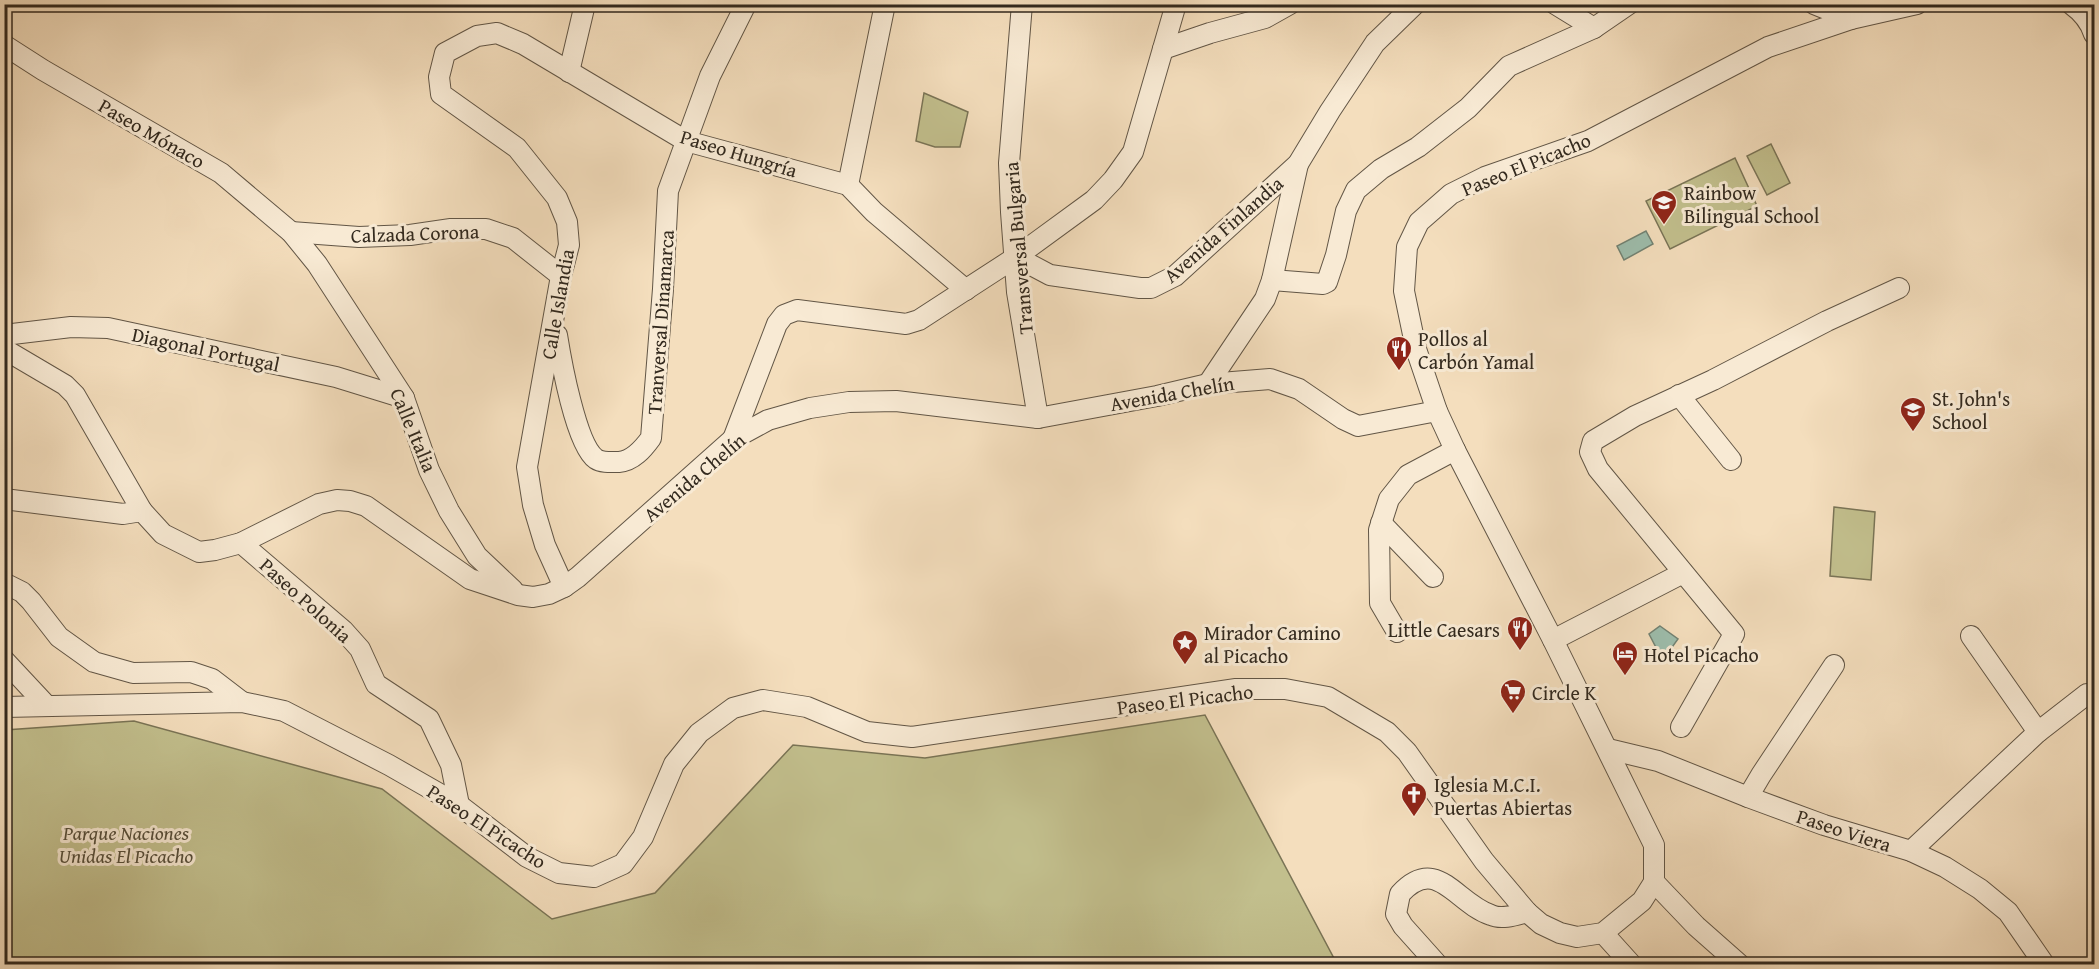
<svg xmlns="http://www.w3.org/2000/svg" width="2099" height="969" font-family="'Gentium Book Plus',serif">
	<style>
		.green { fill: #c2bf8d; stroke: #7a7456; stroke-width: 1.5 }
		.water { fill: #9dbdac; stroke: #728273; stroke-width: 1.5 }
		.lines { fill: none; stroke-linecap: round; stroke-linejoin: round }
		.minor-casing { stroke: #625646; stroke-width: 22 }
		.minor { stroke: #f8ead4; stroke-width: 20 }
		.labels { text-anchor: middle; dominant-baseline: central; stroke-width: 6; stroke-linejoin: round; paint-order: stroke }
		.street-label { font-size: 20px; fill: #32291e; stroke: #f8ead4 }
		.poi-label { font-size: 20px; fill: #32291e; stroke: #f8ead4; text-anchor: start }
		.park-label { font-size: 20px; font-style: italic; fill: #564e3a; stroke: #f8ead4 }
	</style>
	<rect width="100%" height="100%" fill="#f4debd"/>
	<filter id="stains"><feTurbulence type="fractalNoise" baseFrequency=".00333" numOctaves="4"/><feColorMatrix values="0 0 0 0 .2 0 0 0 0 .09 0 0 0 0 .02 0 0 0 .5 -.17"/></filter>
	<radialGradient id="worn" r=".72"><stop offset=".6" stop-color="#630" stop-opacity="0"/><stop offset="1" stop-color="#630" stop-opacity=".3"/></radialGradient>
	<!-- green -->
	<g class="green">
		<polygon points="924,93 968,112 960,147 935,147 916,141"/>
		<polygon points="1771,144 1790,183 1767,195 1747,156"/>
		<polygon points="1735,158 1757,206 1670,249 1646,201"/>
		<polygon points="1834,507 1875,512 1871,580 1830,576"/>
		<polygon points="1205,715 1337,964 5,964 5,730 134,721 382,789 552,919 655,893 793,745 925,758"/>
	</g>
	<!-- water -->
	<g class="water">
		<polygon points="1646,231 1653,244 1624,260 1617,246"/>
		<polygon points="1660,626 1678,639 1665,657 1661,657 1649,634"/>
	</g>
	<g class="lines">
		<defs>
			<g id="minor">
				<polyline points="1022,4 1009,163 1011,212 1017,292 1038,418"/>
				<polyline points="1555,4 1594,28"/>
				<polyline points="1814,4 1851,19"/>
				<path d="M2071,4C2082,12 2090,21 2094,34"/>
				<polyline points="4,45 43,70 221,173 291,232 317,264 404,398 429,470 449,511 477,556 513,590"/>
				<polyline points="1163,49 1210,33 1265,18 1290,4"/>
				<polyline points="569,72 585,4"/>
				<polyline points="848,185 885,4"/>
				<polyline points="291,232 359,237 410,235 451,229 486,229 513,238 561,276"/>
				<polyline points="1016,257 1050,275 1140,288 1151,288 1175,276 1298,164 1330,111 1375,43 1415,4"/>
				<polyline points="1272,280 1323,284 1327,282 1336,255 1346,211 1356,190 1381,169 1418,147 1468,108 1509,66 1594,28 1629,4"/>
				<polyline points="4,335 71,327 108,328 336,377 404,398"/>
				<path d="M557,335C561,360 576,445 596,459C602,463 612,462 619,462C633,461 643,449 651,438L663,289L668,191L710,76L746,4"/>
				<polyline points="4,349 65,385 75,395 142,511"/>
				<polyline points="1208,384 1265,299 1272,280 1298,164"/>
				<polyline points="1679,395 1731,460"/>
				<polyline points="733,439 777,324 784,315 797,310 906,324 919,320 1016,257 1094,200 1113,180 1133,152 1176,4"/>
				<polyline points="4,499 123,514 142,511 163,534 199,552 215,550 241,543 319,504 337,500 350,501 366,506 470,579 518,595 533,597 549,594 564,587 578,577 733,439 768,420 810,408 849,402 896,401 1038,418 1157,396 1208,384 1270,379 1299,389 1343,419 1358,426 1437,411"/>
				<polyline points="1381,523 1433,577"/>
				<polyline points="241,543 343,630 360,649 376,684 429,719 451,765 459,805"/>
				<polyline points="4,583 22,592 31,601 59,637 94,662 133,673 191,672 212,679 242,702"/>
				<polyline points="564,587 545,545 533,505 527,467 561,276 569,245 567,222 557,198 517,148 441,94 439,77 445,53 477,36 497,33 523,44 686,141 848,185 874,212 966,290"/>
				<polyline points="1397,632 1380,603 1379,530 1389,499 1408,475 1455,450"/>
				<polyline points="1971,636 2038,732"/>
				<polyline points="1553,640 1683,573"/>
				<polyline points="4,660 47,706"/>
				<polyline points="4,707 242,702 284,711 389,765 459,805 527,857 559,873 594,877 623,864 643,837 674,764 699,733 733,708 763,700 807,707 867,732 912,737 1236,689 1285,689 1328,697 1387,732 1407,752 1484,861 1527,912 1541,924 1560,933 1577,937 1603,933 1642,901 1654,882 1654,845 1553,640 1455,450 1437,411 1416,349 1404,291 1407,247 1419,222 1451,194 1485,177 1588,141 1768,47 1851,19 1917,4"/>
				<polyline points="1681,727 1734,634 1598,469 1590,452 1593,441 1635,416 1713,380 1827,321 1899,288"/>
				<polyline points="1608,749 1658,761 1748,797 1824,825 1911,851 1945,867 1980,889 2008,912 2044,964"/>
				<polyline points="1748,797 1761,775 1834,665"/>
				<polyline points="1911,851 2038,732 2087,694"/>
				<polyline points="1654,882 1696,926 1739,964"/>
				<polyline points="1603,933 1631,964"/>
				<path d="M1437,964L1403,926L1396,914L1400,894C1437,854 1455,903 1491,915C1502,920 1516,915 1527,912"/>
			</g>
		</defs>
		<!-- minor casing -->
		<use href="#minor" class="minor-casing"/>
		<!-- minor -->
		<use href="#minor" class="minor"/>
	</g>
	<!-- icons -->
	<defs>
		<symbol id="school-pin" viewBox="-11 -11 22 30"><path d="M0 17L-7.5 6A9.5 9.5 0 1 1 7.5 6Z" fill="#8f2418" stroke="#f8ead4"/><path d="M0-5L7-2L0 1L-7-2ZM-4 1L0 2.5L4 1V4Q0 6-4 4Z" fill="#fff"/></symbol>
		<symbol id="restaurant-pin" viewBox="-11 -11 22 30"><path d="M0 17L-7.5 6A9.5 9.5 0 1 1 7.5 6Z" fill="#8f2418" stroke="#f8ead4"/><path d="M-5-6h1v4h1v-4h1v4h1v-4h1v5L-1.5 .5V6h-2V.5L-5-1ZM5-6V6H3V1.5H1.5Q1.5-4 5-6Z" fill="#fff"/></symbol>
		<symbol id="sight-pin" viewBox="-11 -11 22 30"><path d="M0 17L-7.5 6A9.5 9.5 0 1 1 7.5 6Z" fill="#8f2418" stroke="#f8ead4"/><path d="M0-6L1.8-2.2L6-1.7L2.9 1.2L3.7 5.4L0 3.3L-3.7 5.4L-2.9 1.2L-6-1.7L-1.8-2.2Z" fill="#fff"/></symbol>
		<symbol id="hotel-pin" viewBox="-11 -11 22 30"><path d="M0 17L-7.5 6A9.5 9.5 0 1 1 7.5 6Z" fill="#8f2418" stroke="#f8ead4"/><path d="M-6-4.5h1.5V1H6V5H4.5V3h-9V5H-6ZM-4 0a1.8 1.8 0 1 1 3.6 0ZM.5 0V-2.5h3Q6-2.5 6 0Z" fill="#fff"/></symbol>
		<symbol id="supermarket-pin" viewBox="-11 -11 22 30"><path d="M0 17L-7.5 6A9.5 9.5 0 1 1 7.5 6Z" fill="#8f2418" stroke="#f8ead4"/><path d="M-6-5.5h2.5l.6 2H6L4.5 2H-2.5L-4.4-4H-6ZM-1.5 3.2a1.3 1.3 0 1 0 .1 0ZM3 3.2a1.3 1.3 0 1 0 .1 0Z" fill="#fff"/></symbol>
		<symbol id="church-pin" viewBox="-11 -11 22 30"><path d="M0 17L-7.5 6A9.5 9.5 0 1 1 7.5 6Z" fill="#8f2418" stroke="#f8ead4"/><path d="M-1.2-6h2.4v3.5h3.3v2.4h-3.3V6h-2.4V-.1h-3.3v-2.4h3.3Z" fill="#fff"/></symbol>
	</defs>
	<g fill-rule="evenodd">
		<use href="#school-pin" x="1649" y="188" width="30" height="40"/>
		<use href="#restaurant-pin" x="1384" y="334" width="30" height="40"/>
		<use href="#school-pin" x="1898" y="395" width="30" height="40"/>
		<use href="#restaurant-pin" x="1505" y="614" width="30" height="40"/>
		<use href="#sight-pin" x="1170" y="628" width="30" height="40"/>
		<use href="#hotel-pin" x="1610" y="639" width="30" height="40"/>
		<use href="#supermarket-pin" x="1498" y="677" width="30" height="40"/>
		<use href="#church-pin" x="1399" y="780" width="30" height="40"/>
	</g>
	<g class="labels">
		<!-- street labels -->
		<g class="street-label">
			<text transform="translate(152 133) rotate(30)">Paseo Mónaco</text>
			<text transform="translate(739 153) rotate(17)">Paseo Hungría</text>
			<text transform="translate(1526 164) rotate(-22)">Paseo El Picacho</text>
			<text transform="translate(1223 229) rotate(-41)">Avenida Finlandia</text>
			<text transform="translate(415 233) rotate(-2)">Calzada Corona</text>
			<text transform="translate(1018 248) rotate(-95)">Transversal Bulgaria</text>
			<text transform="translate(557 304) rotate(-80)">Calle Islandia</text>
			<text transform="translate(660 322) rotate(-86)">Tranversal Dinamarca</text>
			<text transform="translate(206 349) rotate(12)">Diagonal Portugal</text>
			<text transform="translate(1172 393) rotate(-10)">Avenida Chelín</text>
			<text transform="translate(414 430) rotate(67)">Calle Italia</text>
			<text transform="translate(694 477) rotate(-40)">Avenida Chelín</text>
			<text transform="translate(306 600) rotate(42)">Paseo Polonia</text>
			<text transform="translate(1185 699) rotate(-7)">Paseo El Picacho</text>
			<text transform="translate(487 826) rotate(33)">Paseo El Picacho</text>
			<text transform="translate(1844 830) rotate(18)">Paseo Viera</text>
		</g>
		<!-- poi labels -->
		<g class="poi-label">
			<text x="1684" y="192">Rainbow<tspan x="1684" dy="23">Bilingual School</tspan></text>
			<text x="1418" y="338">Pollos al<tspan x="1418" dy="23">Carbón Yamal</tspan></text>
			<text x="1932" y="398">St. John's<tspan x="1932" dy="23">School</tspan></text>
			<text x="1500" y="629" text-anchor="end">Little Caesars</text>
			<text x="1204" y="632">Mirador Camino<tspan x="1204" dy="23">al Picacho</tspan></text>
			<text x="1644" y="654">Hotel Picacho</text>
			<text x="1532" y="692">Circle K</text>
			<text x="1434" y="784">Iglesia M.C.I.<tspan x="1434" dy="23">Puertas Abiertas</tspan></text>
		</g>
		<!-- park labels -->
		<g class="park-label">
			<text x="126" y="832">Parque Naciones<tspan x="126" dy="23">Unidas El Picacho</tspan></text>
		</g>
	</g>
	<!-- margin -->
	<rect width="2099" height="969" fill="none" stroke="#f4debd" stroke-width="24"/>
	<rect x="6" y="6" width="2087" height="957" fill="none" stroke="#32291e" stroke-width="3"/>
	<rect x="12" y="12" width="2075" height="945" fill="none" stroke="#32291e" stroke-width="1.5"/>
	<rect width="100%" height="100%" filter="url(#stains)"/>
	<rect width="100%" height="100%" fill="url(#worn)"/>
</svg>
